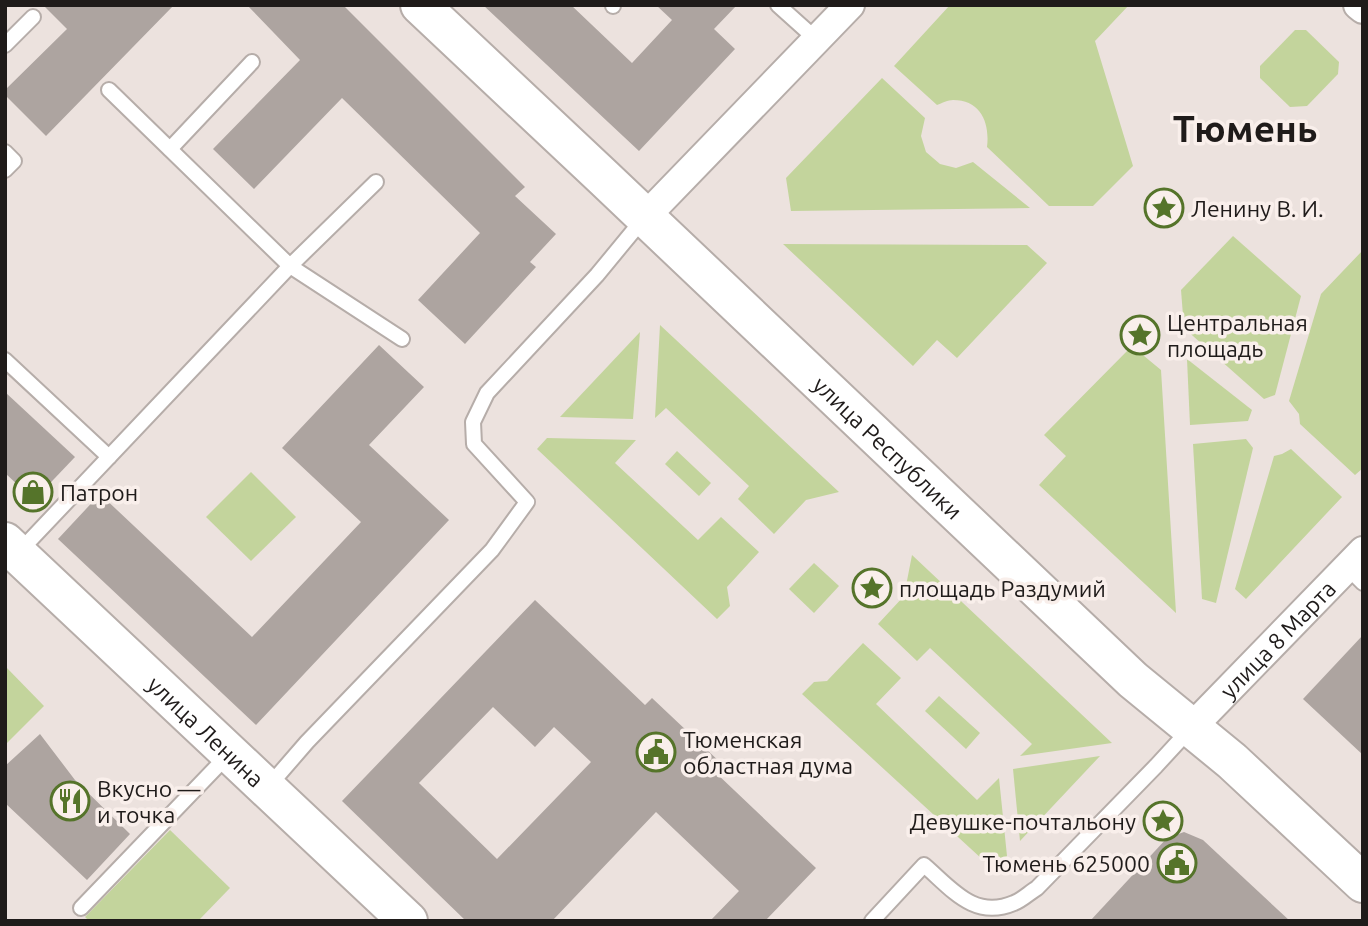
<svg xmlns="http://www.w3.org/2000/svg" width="1368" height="926" font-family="Ubuntu,sans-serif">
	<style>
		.green { fill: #c3d49c }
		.building { fill: #ada4a0; fill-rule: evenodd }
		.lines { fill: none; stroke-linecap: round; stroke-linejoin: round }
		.lane-casing { stroke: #b6ada9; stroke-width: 18 }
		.street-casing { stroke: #b6ada9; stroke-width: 32 }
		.primary-casing { stroke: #b6ada9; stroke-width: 42 }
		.lane { stroke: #fff; stroke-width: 14 }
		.street { stroke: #fff; stroke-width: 28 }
		.primary { stroke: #fff; stroke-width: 38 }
		.labels { text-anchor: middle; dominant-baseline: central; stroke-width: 7; stroke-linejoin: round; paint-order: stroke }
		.poi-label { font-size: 23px; fill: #1f1b1a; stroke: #f9efeb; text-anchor: start }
		.street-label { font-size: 23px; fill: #1f1b1a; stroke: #f9efeb }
		.town-label { font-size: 37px; font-weight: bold; fill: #1f1b1a; stroke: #f9efeb }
	</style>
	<rect width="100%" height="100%" fill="#ece2de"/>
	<!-- green -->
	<g class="green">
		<path d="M950,5H1129L1095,41L1133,166L1093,206H1049L987,147C990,123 981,100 953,100C948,100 942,103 937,105L894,66Z"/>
		<polygon points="1295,30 1306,30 1339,62 1338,74 1307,106 1290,107 1260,78 1260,66"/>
		<polygon points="882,78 925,118 921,136 926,152 940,164 956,168 973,162 1030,208 791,211 786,178"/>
		<polygon points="1233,236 1301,296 1275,395 1264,399 1184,328 1181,290"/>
		<polygon points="783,244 1027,245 1047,263 957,358 937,340 913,366"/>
		<polygon points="1363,250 1363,468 1355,475 1300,424 1299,414 1289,401 1321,294"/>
		<polygon points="660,325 839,492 806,500 774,534 738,499 749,486 666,408 655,418"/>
		<polygon points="640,332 633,419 560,417"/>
		<polygon points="1132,346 1161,370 1176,613 1039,485 1066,456 1044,435"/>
		<polygon points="1187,359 1252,410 1248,421 1190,425"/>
		<polygon points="547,438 636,440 615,463 698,540 721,517 759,552 727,587 730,606 717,619 537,449"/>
		<polygon points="1246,439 1253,448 1216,603 1202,599 1193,444"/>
		<polygon points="1291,449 1342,497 1246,599 1235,589 1274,456 1282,454"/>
		<polygon points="677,451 711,483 699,496 665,464"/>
		<polygon points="251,472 296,517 251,561 206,517"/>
		<polygon points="912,555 1112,743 1020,756 1032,744 930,648 917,661 878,624 904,596"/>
		<polygon points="814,563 839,586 814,613 789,589"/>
		<polygon points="863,643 901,678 876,704 977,800 999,778 1007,856 994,870 802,694 814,682 827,681"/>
		<polygon points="5,666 44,706 5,745"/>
		<polygon points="939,696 980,733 966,749 925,711"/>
		<polygon points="1100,756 1020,841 1013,769"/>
		<polygon points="170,830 230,888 198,921 89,921 85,917"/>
	</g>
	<!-- building -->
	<g class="building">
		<polygon points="43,5 174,5 46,136 5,95 5,90 67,29"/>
		<polygon points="247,5 343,5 525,187 515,196 556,234 530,262 536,267 465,344 418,300 480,233 342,98 254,189 213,149 300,60"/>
		<polygon points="483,5 571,5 632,63 672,20 656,5 737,5 714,29 735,49 639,151"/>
		<polygon points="379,345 424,387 369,445 449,520 256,725 58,539 100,494 252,637 361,522 282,448"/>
		<polygon points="5,392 75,457 34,500 5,473"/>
		<path d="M535,600L645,705L652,698L723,765L715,772L816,868L765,921H710L739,891L656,812L552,921H466L342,801ZM493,707L535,747L554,727L591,762L497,859L419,783Z"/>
		<polygon points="1363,635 1363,755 1303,699"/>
		<polygon points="40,734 75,780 130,834 87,880 5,803 5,766"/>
		<polygon points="1184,832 1203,840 1290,921 1090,921 1167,838"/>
	</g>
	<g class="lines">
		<defs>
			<g id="lane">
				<polyline points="778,5 817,40"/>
				<polyline points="613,6 613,5"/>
				<polyline points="5,45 33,17"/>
				<polyline points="109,90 290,266 376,182"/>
				<polyline points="170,149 252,62"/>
				<polyline points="5,152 14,161 5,170"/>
				<polyline points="5,360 109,457"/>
				<polyline points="18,553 290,266 402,339"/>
				<polyline points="1347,567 1363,583"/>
				<polyline points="268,787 307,742 492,550 527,502 474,444 473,422 487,393 597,275 644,218"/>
				<polyline points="81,908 229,754"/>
				<path d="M872,921L924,865C952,889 974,920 1014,903C1022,900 1029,893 1037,888L1156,766L1191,728"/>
			</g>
			<g id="street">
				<polyline points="1358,5 1363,9"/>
				<polyline points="645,217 850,5"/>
				<path id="s1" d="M1191,728L1363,551"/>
			</g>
			<g id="primary">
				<path id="s2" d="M420,5L603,177L1133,680L1232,761L1363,883"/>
				<path id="s3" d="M5,542L408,921"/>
			</g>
		</defs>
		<!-- lane casing -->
		<use href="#lane" class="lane-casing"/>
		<!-- street casing -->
		<use href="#street" class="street-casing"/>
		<!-- primary casing -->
		<use href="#primary" class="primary-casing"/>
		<!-- lane -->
		<use href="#lane" class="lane"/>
		<!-- street -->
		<use href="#street" class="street"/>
		<!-- primary -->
		<use href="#primary" class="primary"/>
	</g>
	<!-- icons -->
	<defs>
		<symbol id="sight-ring" viewBox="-11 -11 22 22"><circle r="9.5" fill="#f9efeb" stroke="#55742a" stroke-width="1.5"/><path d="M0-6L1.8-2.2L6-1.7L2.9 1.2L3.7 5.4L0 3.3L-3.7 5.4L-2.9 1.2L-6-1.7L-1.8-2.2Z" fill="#55742a"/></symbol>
		<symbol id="shop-ring" viewBox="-11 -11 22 22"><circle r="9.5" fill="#f9efeb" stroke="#55742a" stroke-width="1.5"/><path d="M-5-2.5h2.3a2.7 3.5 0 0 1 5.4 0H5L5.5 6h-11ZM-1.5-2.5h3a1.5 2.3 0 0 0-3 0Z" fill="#55742a"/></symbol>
		<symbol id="civic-ring" viewBox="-11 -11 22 22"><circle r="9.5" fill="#f9efeb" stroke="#55742a" stroke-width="1.5"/><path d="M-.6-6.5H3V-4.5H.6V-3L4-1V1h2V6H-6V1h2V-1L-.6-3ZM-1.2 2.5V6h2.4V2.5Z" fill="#55742a"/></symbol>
		<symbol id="restaurant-ring" viewBox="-11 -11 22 22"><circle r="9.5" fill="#f9efeb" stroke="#55742a" stroke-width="1.5"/><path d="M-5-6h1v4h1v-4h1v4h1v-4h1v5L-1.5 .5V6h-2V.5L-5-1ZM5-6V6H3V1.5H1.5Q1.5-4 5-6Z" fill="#55742a"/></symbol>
	</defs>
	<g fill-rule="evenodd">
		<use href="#sight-ring" x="1142" y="186" width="44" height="44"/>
		<use href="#sight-ring" x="1118" y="313" width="44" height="44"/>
		<use href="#shop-ring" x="11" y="470" width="44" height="44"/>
		<use href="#sight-ring" x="850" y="566" width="44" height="44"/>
		<use href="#civic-ring" x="634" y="730" width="44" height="44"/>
		<use href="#restaurant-ring" x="48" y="779" width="44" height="44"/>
		<use href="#sight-ring" x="1141" y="799" width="44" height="44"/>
		<use href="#civic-ring" x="1155" y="841" width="44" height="44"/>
	</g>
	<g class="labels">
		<!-- poi labels -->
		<g class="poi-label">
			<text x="1191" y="208">Ленину В. И.</text>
			<text x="1167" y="322">Центральная<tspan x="1167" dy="26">площадь</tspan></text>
			<text x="60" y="492">Патрон</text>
			<text x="899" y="588">площадь Раздумий</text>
			<text x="683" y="739">Тюменская<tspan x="683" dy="26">областная дума</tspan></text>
			<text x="97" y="788">Вкусно —<tspan x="97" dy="26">и точка</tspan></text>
			<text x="1136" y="821" text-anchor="end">Девушке-почтальону</text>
			<text x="1150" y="863" text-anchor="end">Тюмень 625000</text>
		</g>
		<!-- street labels -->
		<g class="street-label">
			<text stroke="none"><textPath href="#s2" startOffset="644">улица Республики</textPath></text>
			<text stroke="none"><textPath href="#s1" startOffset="124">улица 8 Марта</textPath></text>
			<text stroke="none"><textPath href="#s3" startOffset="276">улица Ленина</textPath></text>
		</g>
		<!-- town labels -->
		<g class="town-label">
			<text x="1245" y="128">Тюмень</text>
		</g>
	</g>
	<!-- border -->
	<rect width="1368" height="926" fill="none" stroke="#1f1b1a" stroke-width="14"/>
</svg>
